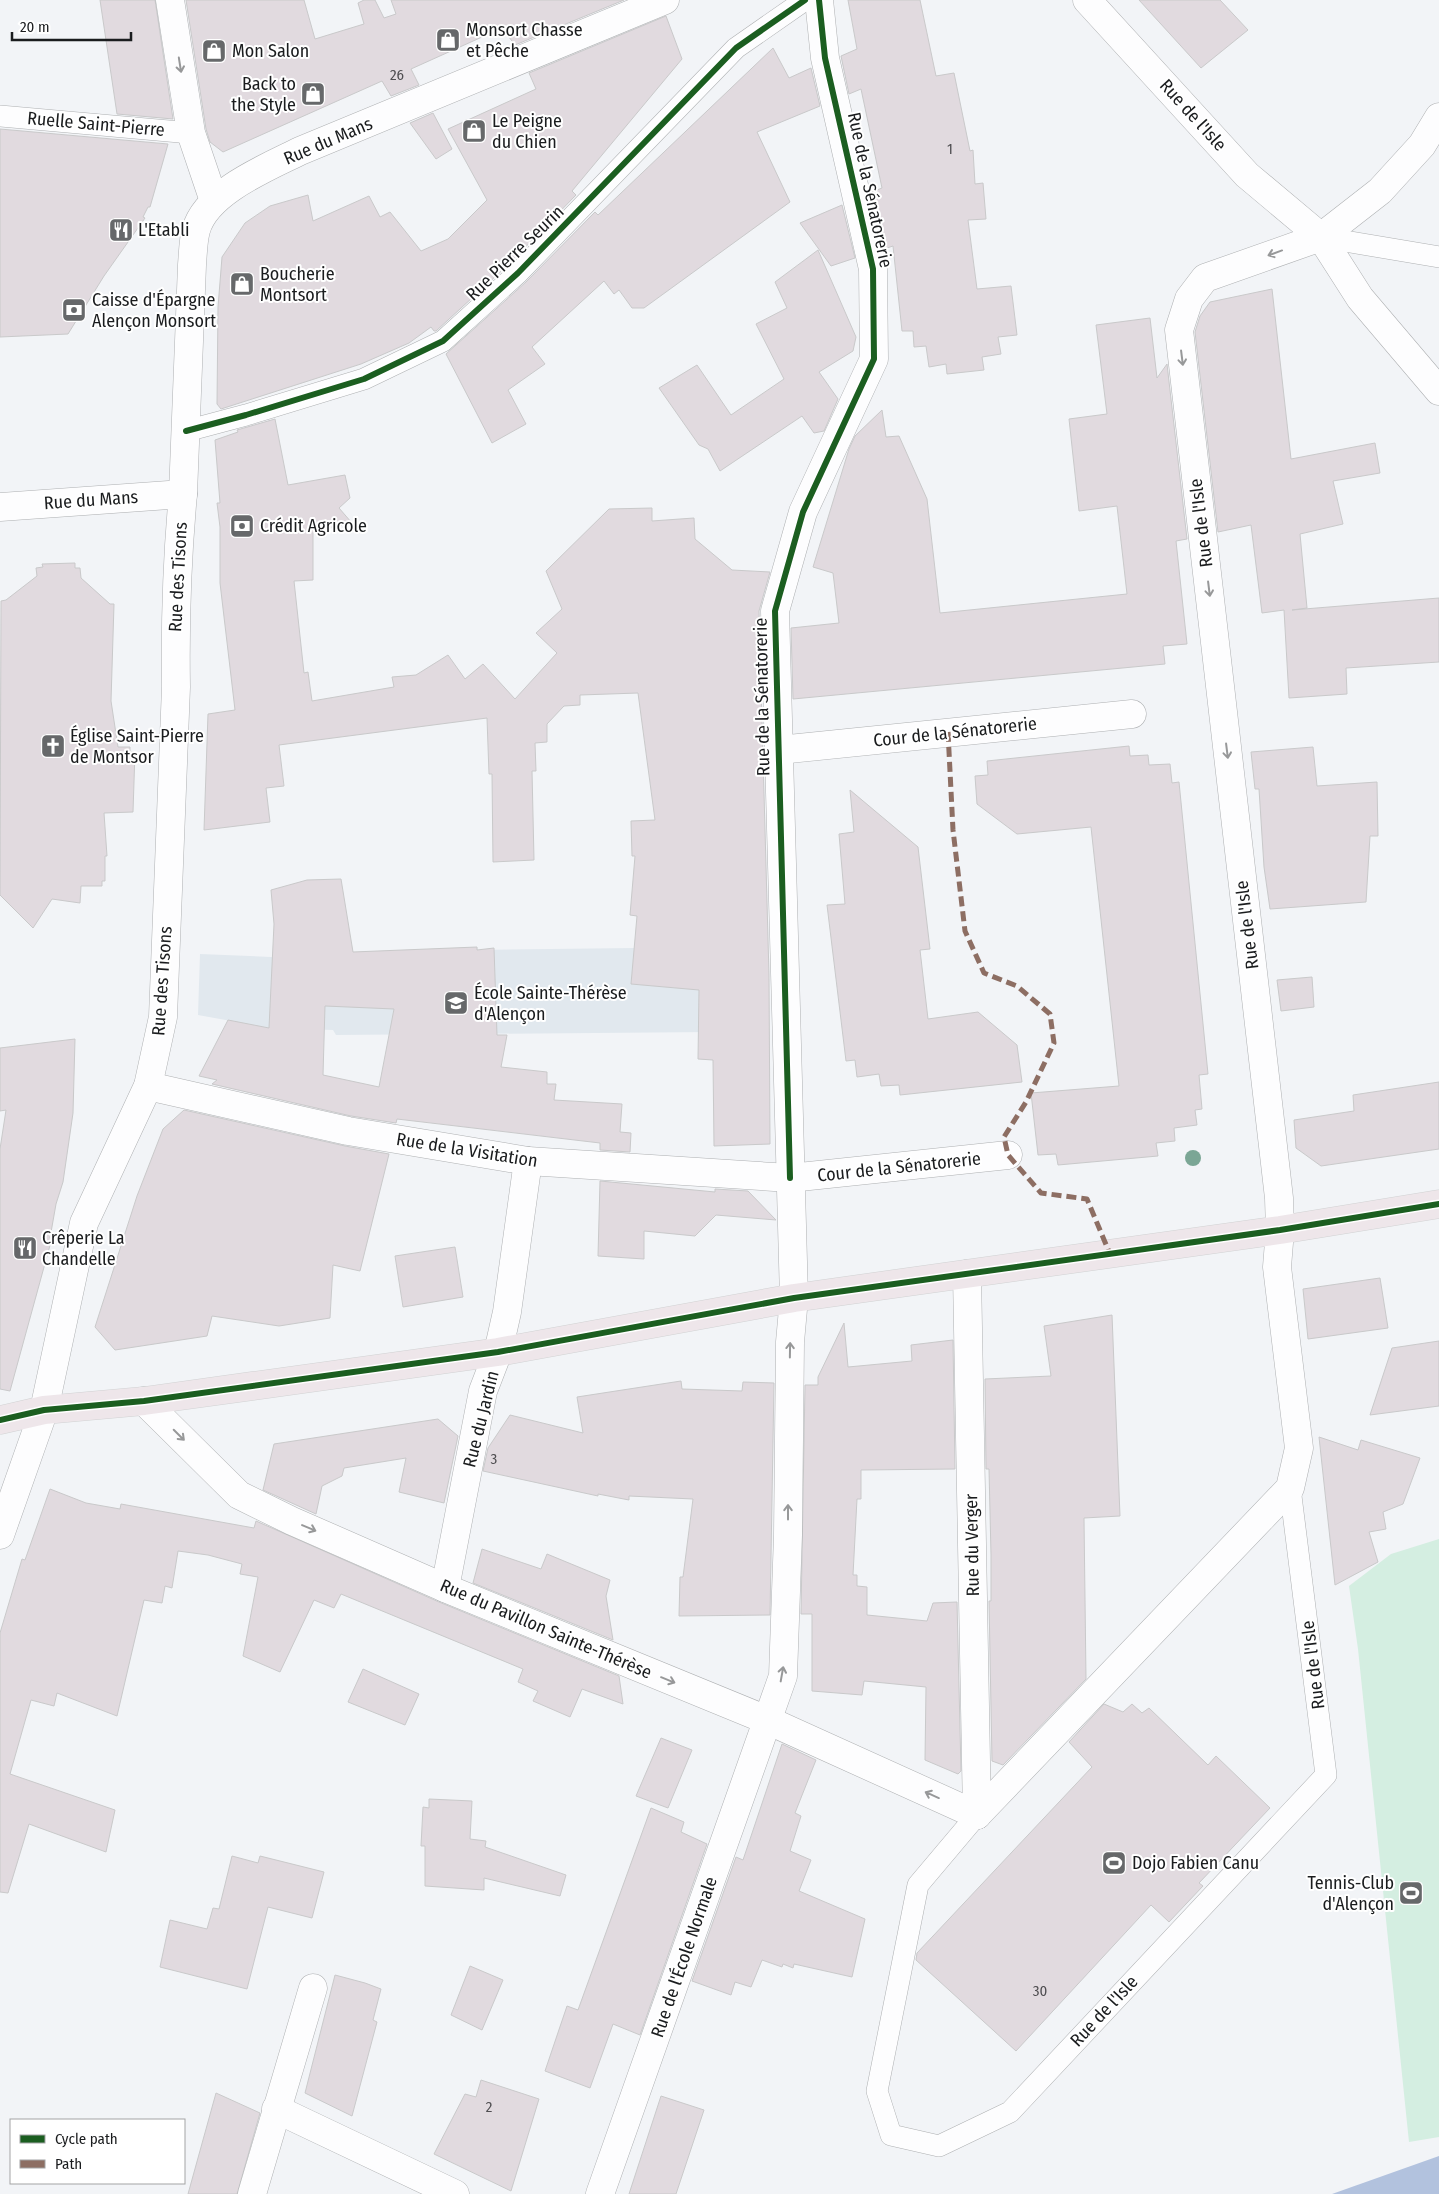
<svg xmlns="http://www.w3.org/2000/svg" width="1439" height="2194" font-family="'Fira Sans Condensed',sans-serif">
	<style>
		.built { fill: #e1e8ee }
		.green { fill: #d4eee1 }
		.water { fill: #b2c2de }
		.building { fill: #e1dadf; stroke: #c9c9ca; fill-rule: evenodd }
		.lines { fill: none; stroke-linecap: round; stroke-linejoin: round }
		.lane-casing { stroke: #aeb0b2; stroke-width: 22 }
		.street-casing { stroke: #aeb0b2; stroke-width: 29 }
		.secondary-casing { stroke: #aeb0b2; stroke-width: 29 }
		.primary-casing { stroke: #d1d2d3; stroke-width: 29 }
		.lane { stroke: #fdfdfe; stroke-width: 21 }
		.street { stroke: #fdfdfe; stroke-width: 28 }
		.secondary { stroke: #fdfdfe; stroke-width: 28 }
		.primary { stroke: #eee6ea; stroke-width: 28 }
		.quiet { stroke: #8d6e63; stroke-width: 5; stroke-dasharray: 10 5; stroke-linecap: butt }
		.cycleway-casing { stroke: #fff; stroke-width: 9 }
		.cycleway { stroke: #1b5e20; stroke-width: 6 }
		.tree { fill: #7ba695 }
		.oneway { stroke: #979899 }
		.labels { text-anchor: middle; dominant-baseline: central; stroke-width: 4; stroke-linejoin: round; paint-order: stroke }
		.number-label { font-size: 15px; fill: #4f4e51 }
		.poi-label { font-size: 18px; fill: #1a1c1e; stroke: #fff; text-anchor: start }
		.street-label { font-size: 18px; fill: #1a1c1e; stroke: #fff }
	</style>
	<rect width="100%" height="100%" fill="#f2f4f7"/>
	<!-- built -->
	<polygon class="built" points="477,947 478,950 634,948 631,984 714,991 712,1032 336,1035 333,1030 269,1028 198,1015 200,954 271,957"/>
	<!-- green -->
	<polygon class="green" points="1439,1539 1439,2137 1409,2142 1358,1649 1349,1586 1391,1554"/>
	<!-- water -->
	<polygon class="water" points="1439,2156 1439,2194 1332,2194"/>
	<!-- building -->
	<g class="building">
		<polygon points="100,0 155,0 173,119 117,114"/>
		<polygon points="186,0 304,0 315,39 364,24 358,3 364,0 375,0 384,18 396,14 391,0 624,0 515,45 502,28 411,69 419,85 391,96 382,81 223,152 210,142 206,129"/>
		<polygon points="848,0 920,0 936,76 954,73 970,151 973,150 975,184 983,183 986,219 968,220 977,289 1011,286 1017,335 998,337 1001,354 982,357 984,370 947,374 946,364 929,367 926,346 914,347 913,331 902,331 893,246 884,249 872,192 882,188 861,89 849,94 841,56 857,49"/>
		<polygon points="1139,0 1220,0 1248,30 1201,68"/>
		<polygon points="666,16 682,59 572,191 576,195 509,264 436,331 434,331 431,327 409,343 361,364 221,409 217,404 218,307 222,257 245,223 270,206 308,195 313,221 369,196 380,217 390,212 421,251 448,239 487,200 448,129 536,89 529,73"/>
		<polygon points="773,48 789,78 811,68 820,106 757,132 790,202 644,308 632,308 619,290 614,294 604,281 532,347 545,364 508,390 526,424 492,443 446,354 526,282 595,212 598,215"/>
		<polygon points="433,113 452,149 436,159 410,123"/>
		<polygon points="0,129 168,144 150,207 148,207 143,217 145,218 104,276 68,334 0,337"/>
		<polygon points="842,205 855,258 831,266 800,223"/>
		<polygon points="818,250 856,337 853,351 819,372 838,399 824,431 814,433 802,416 720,471 708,449 699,445 659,388 697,365 731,415 784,379 756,324 787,308 775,282"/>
		<polygon points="1272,289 1291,459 1375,443 1380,473 1333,481 1343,524 1300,534 1307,608 1292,610 1439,598 1439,662 1346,668 1347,694 1289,698 1284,610 1262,613 1251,525 1218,532 1195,332 1200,316 1210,302"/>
		<polygon points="1150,318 1157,378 1167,364 1187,539 1176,541 1187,644 1163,646 1165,664 793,699 791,628 839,623 833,573 813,567 849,449 855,436 882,410 886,437 899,436 927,499 940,613 1127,594 1117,506 1079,511 1069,419 1107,414 1096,325"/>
		<polygon points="275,419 288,485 345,475 350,498 339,508 352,523 313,532 313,580 294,581 304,673 308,672 312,701 394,687 392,677 416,675 448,655 465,679 483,664 515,699 557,653 536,633 562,609 546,571 609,509 652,508 652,521 694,518 695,539 732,570 770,572 759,611 769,975 770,1144 714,1146 713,1060 698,1059 699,990 631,984 637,916 630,915 635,856 632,856 631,821 655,820 638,693 580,695 580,705 564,706 547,724 547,742 535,743 536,771 532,771 534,860 493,862 492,774 489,774 487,718 279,745 284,786 266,788 270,822 204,830 208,714 235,710 220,583 220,527 217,503 220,503 215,440 238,432 237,430"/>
		<polygon points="75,563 75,568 80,568 81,578 110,604 114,604 111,701 118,747 130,747 130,752 135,752 133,812 104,813 107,856 105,856 105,881 102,881 102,886 81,886 80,903 52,899 33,928 0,895 1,601 6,600 37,576 36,568 43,567 42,564"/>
		<polygon points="1129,746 1130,756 1148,755 1149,765 1170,764 1172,783 1179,782 1208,1074 1199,1075 1202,1109 1195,1110 1197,1125 1174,1128 1175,1141 1156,1143 1158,1156 1058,1165 1056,1154 1038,1155 1031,1093 1119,1086 1091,827 1017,834 977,804 975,776 988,775 987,761"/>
		<polygon points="1313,747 1317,786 1377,782 1378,836 1370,836 1366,902 1270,909 1264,867 1259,789 1255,789 1251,752"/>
		<polygon points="850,790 918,847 930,949 920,950 928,1019 978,1012 1017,1045 1022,1082 900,1095 899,1085 881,1086 879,1074 857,1077 855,1060 846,1061 827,905 845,904 839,834 854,832"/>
		<path d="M341,879L353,952L477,947V950L494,948L497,1035H507L501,1067L547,1072V1084H556L554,1100L622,1104L620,1132L631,1133L630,1152L600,1150V1143L397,1119L396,1123L351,1116L212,1084L217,1080L199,1076L228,1020L269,1028L274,924L271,890L307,880ZM325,1006L394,1009L379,1087L323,1075Z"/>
		<polygon points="1312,977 1314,1007 1281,1011 1277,980"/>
		<polygon points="75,1039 73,1113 63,1182 56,1204 50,1238 52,1238 10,1391 0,1389 0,1149 6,1110 0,1111 0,1048"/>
		<polygon points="1439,1082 1439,1149 1321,1166 1296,1148 1294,1120 1354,1111 1353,1095"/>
		<polygon points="184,1110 345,1146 389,1154 360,1271 333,1265 330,1318 279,1326 212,1316 207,1336 115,1350 95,1327 137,1196 163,1129"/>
		<polygon points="600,1181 715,1192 715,1189 748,1191 776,1220 716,1215 695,1236 644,1231 644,1259 598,1256"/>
		<polygon points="455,1247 463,1297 403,1307 395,1256"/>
		<polygon points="1380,1278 1388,1328 1308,1339 1303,1289"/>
		<polygon points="1112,1315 1120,1516 1084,1518 1086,1679 1003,1765 992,1761 989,1601 991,1601 991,1555 989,1469 986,1469 985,1379 1051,1376 1044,1326"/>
		<polygon points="844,1323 848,1367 912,1361 911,1345 953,1340 955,1469 861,1470 861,1499 857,1499 853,1575 857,1575 857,1586 867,1587 867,1615 927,1621 933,1603 957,1602 961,1771 958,1774 925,1760 926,1687 864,1681 862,1695 812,1691 812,1614 801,1614 805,1385 818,1385 818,1377"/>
		<polygon points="1439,1341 1439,1406 1370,1415 1392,1348"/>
		<polygon points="681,1381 682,1389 742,1391 743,1382 774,1383 770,1615 679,1616 680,1577 683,1577 693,1499 629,1496 629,1500 598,1494 598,1496 483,1471 488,1448 510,1415 583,1433 577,1397"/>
		<polygon points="438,1419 458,1436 444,1503 399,1492 406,1458 344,1468 342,1476 322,1486 316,1514 263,1490 274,1444"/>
		<polygon points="1319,1437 1358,1450 1361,1440 1420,1458 1403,1504 1383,1512 1386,1529 1369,1532 1378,1562 1335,1585"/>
		<polygon points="50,1489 86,1503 120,1509 121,1504 254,1528 256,1521 439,1602 619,1676 623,1704 582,1689 570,1717 533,1701 538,1691 518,1682 523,1669 341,1594 334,1608 314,1600 280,1672 243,1656 258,1577 240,1574 242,1564 208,1555 178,1551 172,1588 165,1586 162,1603 144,1600 117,1716 57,1693 54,1706 31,1700 10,1774 115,1810 106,1852 29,1824 8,1893 0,1892 0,1633 22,1559 25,1560"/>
		<polygon points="482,1549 541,1569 547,1554 610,1580 606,1596 613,1640 473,1583"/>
		<polygon points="363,1669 419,1694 405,1725 348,1702"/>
		<polygon points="1104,1704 1123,1712 1132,1704 1142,1713 1149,1708 1208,1765 1216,1756 1270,1808 1199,1883 1203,1886 1169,1922 1151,1905 1016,2051 916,1960 917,1953 1092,1767 1069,1742"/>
		<polygon points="661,1738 692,1750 668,1808 636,1796"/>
		<polygon points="782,1744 816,1760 795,1813 801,1816 790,1851 811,1860 799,1891 865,1919 852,1977 794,1964 793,1968 783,1964 782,1967 762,1960 751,1987 735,1982 731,1995 692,1981 736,1857 743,1860"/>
		<polygon points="429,1799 472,1801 470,1839 486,1841 485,1847 566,1875 560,1896 484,1878 484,1890 425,1886 425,1846 421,1846 423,1807 429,1808"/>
		<polygon points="651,1808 684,1822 681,1832 707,1844 640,2035 613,2024 590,2088 545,2071 567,2006 578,2010"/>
		<polygon points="232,1856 258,1863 260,1856 324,1872 312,1918 268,1907 247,1989 160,1967 170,1920 207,1929 213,1908 219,1909"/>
		<polygon points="470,1966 503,1980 482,2030 451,2015"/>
		<polygon points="335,1975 365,1983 381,1989 373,2020 377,2022 352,2116 305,2093"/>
		<polygon points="481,2080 539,2099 511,2191 434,2154 465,2094 476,2097"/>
		<polygon points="216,2093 260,2113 237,2194 188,2194"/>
		<polygon points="661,2096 704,2110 676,2194 629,2194"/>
	</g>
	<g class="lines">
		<defs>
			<g id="lane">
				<polyline points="0,116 191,133"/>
				<polyline points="1321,237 1439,257"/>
				<polyline points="186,431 246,415 364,379 443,341 518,273 736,48 805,0"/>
				<polyline points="977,1815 918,1885 877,2091 891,2135 939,2146 1010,2112 1326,1775 1290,1488"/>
			</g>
			<g id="street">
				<polyline points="170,0 191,133 214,201"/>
				<polyline points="0,507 183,494"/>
				<polyline points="779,750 1132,714"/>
				<polyline points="148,1086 348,1131 528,1161 790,1178 1008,1155"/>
				<polyline points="967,1274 977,1815"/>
				<polyline points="144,1401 239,1495 292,1521 445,1588 767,1720 977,1815"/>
				<path d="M0,1535L44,1410L84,1223L148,1086L163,1017L176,687C175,623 177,558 183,494L192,265C193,253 193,241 196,230C206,192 268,167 300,151L665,0"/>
				<polyline points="445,1588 483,1391 498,1352 507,1312 528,1161"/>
				<polyline points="977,1815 1290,1488 1299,1448 1277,1267 1280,1230 1279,1198 1179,330 1189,299 1205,278 1321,237 1380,191 1422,145 1439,117"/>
				<polyline points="276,2109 455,2194"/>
				<polyline points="252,2194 313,1988"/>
				<polyline points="600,2194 783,1676 788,1535 790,1342 794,1298 775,611 803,512 874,359 873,269 825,58 819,0"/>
			</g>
			<polyline id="secondary" points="1087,0 1247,175 1321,237 1360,298 1439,391"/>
			<polyline id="primary" points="0,1420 44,1410 144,1401 498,1352 794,1298 1280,1230 1439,1204"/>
		</defs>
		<!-- lane casing -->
		<use href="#lane" class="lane-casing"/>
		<!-- street casing -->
		<use href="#street" class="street-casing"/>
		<!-- secondary casing -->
		<use href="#secondary" class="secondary-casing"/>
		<!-- primary casing -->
		<use href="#primary" class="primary-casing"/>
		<!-- lane -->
		<use href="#lane" class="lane"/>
		<!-- street -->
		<use href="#street" class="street"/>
		<!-- secondary -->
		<use href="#secondary" class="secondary"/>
		<!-- primary -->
		<use href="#primary" class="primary"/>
		<!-- quiet -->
		<polyline class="quiet" points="948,732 953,830 965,931 984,973 1017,986 1050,1014 1054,1043 1026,1102 1004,1137 1008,1155 1041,1193 1087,1199 1110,1254"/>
		<defs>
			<g id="cycleway">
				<polyline points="186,431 246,415 364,379 443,341 518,273 736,48 805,0"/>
				<polyline points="790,1178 775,611 803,512 874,359 873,269 825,58 819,0"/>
				<polyline points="0,1420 44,1410 144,1401 498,1352 794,1298 1280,1230 1439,1204"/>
			</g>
		</defs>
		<!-- cycleway casing -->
		<use href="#cycleway" class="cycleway-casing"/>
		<!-- cycleway -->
		<use href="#cycleway" class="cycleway"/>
	</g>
	<!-- trees -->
	<circle class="tree" cx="1193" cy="1158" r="8"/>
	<!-- one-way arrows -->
	<defs><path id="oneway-shaft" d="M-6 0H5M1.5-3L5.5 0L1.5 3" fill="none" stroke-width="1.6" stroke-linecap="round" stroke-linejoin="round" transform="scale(1.25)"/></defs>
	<g class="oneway">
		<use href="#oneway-shaft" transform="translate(180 65) rotate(81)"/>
		<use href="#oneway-shaft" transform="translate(1275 253) rotate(160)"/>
		<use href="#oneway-shaft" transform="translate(1182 358) rotate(83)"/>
		<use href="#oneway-shaft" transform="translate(1209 589) rotate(83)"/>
		<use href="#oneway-shaft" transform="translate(1227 751) rotate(83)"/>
		<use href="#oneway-shaft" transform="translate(790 1350) rotate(-89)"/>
		<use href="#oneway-shaft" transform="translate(179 1435) rotate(45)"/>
		<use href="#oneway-shaft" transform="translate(788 1512) rotate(-90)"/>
		<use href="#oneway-shaft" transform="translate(309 1528) rotate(23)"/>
		<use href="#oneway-shaft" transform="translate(782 1674) rotate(-80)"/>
		<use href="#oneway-shaft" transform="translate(668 1680) rotate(22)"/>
		<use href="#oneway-shaft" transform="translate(932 1795) rotate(-156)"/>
	</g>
	<!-- icons -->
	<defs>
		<symbol id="shop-square" viewBox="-11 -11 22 22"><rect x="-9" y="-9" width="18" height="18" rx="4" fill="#66686a" stroke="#fff"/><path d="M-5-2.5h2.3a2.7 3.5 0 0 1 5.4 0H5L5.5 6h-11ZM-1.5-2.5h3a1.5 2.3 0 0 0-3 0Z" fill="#fff"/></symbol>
		<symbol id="restaurant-square" viewBox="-11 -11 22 22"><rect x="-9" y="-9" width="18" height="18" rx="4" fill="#66686a" stroke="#fff"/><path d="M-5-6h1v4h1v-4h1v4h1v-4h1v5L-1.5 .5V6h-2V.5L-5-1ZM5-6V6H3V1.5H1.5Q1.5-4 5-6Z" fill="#fff"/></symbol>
		<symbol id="bank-square" viewBox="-11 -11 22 22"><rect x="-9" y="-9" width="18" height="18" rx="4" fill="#66686a" stroke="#fff"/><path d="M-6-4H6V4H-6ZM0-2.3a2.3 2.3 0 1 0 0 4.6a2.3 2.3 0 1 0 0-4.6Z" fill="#fff"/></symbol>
		<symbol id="church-square" viewBox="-11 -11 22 22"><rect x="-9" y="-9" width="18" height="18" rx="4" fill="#66686a" stroke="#fff"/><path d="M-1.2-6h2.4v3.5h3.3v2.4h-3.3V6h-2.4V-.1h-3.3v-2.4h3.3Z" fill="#fff"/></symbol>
		<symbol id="school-square" viewBox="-11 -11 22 22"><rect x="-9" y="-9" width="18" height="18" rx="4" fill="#66686a" stroke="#fff"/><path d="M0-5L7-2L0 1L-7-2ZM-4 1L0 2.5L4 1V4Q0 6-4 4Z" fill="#fff"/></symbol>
		<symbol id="stadium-square" viewBox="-11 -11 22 22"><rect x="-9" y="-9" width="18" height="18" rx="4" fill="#66686a" stroke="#fff"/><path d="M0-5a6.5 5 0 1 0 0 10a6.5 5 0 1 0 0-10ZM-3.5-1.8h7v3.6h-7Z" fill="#fff"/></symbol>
	</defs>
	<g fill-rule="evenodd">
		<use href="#shop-square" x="434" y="26" width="28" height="28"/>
		<use href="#shop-square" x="200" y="37" width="28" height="28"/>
		<use href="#shop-square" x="299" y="80" width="28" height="28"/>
		<use href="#shop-square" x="460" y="117" width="28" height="28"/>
		<use href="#restaurant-square" x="107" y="216" width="28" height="28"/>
		<use href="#shop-square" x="228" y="270" width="28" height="28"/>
		<use href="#bank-square" x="60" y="296" width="28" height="28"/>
		<use href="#bank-square" x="228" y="512" width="28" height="28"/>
		<use href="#church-square" x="39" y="732" width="28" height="28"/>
		<use href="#school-square" x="442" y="989" width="28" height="28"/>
		<use href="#restaurant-square" x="11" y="1234" width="28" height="28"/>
		<use href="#stadium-square" x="1100" y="1849" width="28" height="28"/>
		<use href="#stadium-square" x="1397" y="1879" width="28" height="28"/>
	</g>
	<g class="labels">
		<!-- number labels -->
		<g class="number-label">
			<text x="397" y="75">26</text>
			<text x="950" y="149">1</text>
			<text x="494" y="1459">3</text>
			<text x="1040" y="1991">30</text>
			<text x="489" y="2107">2</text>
		</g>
		<!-- poi labels -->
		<g class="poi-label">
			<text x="466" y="30">Monsort Chasse<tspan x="466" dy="21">et Pêche</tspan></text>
			<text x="232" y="51">Mon Salon</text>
			<text x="296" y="84" text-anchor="end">Back to<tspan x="296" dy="21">the Style</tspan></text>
			<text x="492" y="121">Le Peigne<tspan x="492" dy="21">du Chien</tspan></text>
			<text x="138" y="230">L'Etabli</text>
			<text x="260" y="274">Boucherie<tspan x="260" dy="21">Montsort</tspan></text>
			<text x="92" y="300">Caisse d'Épargne<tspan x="92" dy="21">Alençon Monsort</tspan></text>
			<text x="260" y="526">Crédit Agricole</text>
			<text x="70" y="736">Église Saint-Pierre<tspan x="70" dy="21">de Montsor</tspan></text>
			<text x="474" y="993">École Sainte-Thérèse<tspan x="474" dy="21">d'Alençon</tspan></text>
			<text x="42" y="1238">Crêperie La<tspan x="42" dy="21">Chandelle</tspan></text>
			<text x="1132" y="1863">Dojo Fabien Canu</text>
			<text x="1394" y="1883" text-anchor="end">Tennis-Club<tspan x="1394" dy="21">d'Alençon</tspan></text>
		</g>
		<!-- street labels -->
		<g class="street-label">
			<text transform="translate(1193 115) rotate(48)">Rue de l'Isle</text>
			<text transform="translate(96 124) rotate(5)">Ruelle Saint-Pierre</text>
			<text transform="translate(328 141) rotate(-23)">Rue du Mans</text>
			<text transform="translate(870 190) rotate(78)">Rue de la Sénatorerie</text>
			<text transform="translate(515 253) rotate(-44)">Rue Pierre Seurin</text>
			<text transform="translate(91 500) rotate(-4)">Rue du Mans</text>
			<text transform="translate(1201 523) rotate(-97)">Rue de l'Isle</text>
			<text transform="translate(178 577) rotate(-87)">Rue des Tisons</text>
			<text transform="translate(762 697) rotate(-91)">Rue de la Sénatorerie</text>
			<text transform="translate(955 732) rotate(-6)">Cour de la Sénatorerie</text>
			<text transform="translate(1247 925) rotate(-97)">Rue de l'Isle</text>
			<text transform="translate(162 981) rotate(-86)">Rue des Tisons</text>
			<text transform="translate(467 1150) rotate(9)">Rue de la Visitation</text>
			<text transform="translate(899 1167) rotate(-6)">Cour de la Sénatorerie</text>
			<text transform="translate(481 1419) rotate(-76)">Rue du Jardin</text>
			<text transform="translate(972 1545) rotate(-91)">Rue du Verger</text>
			<text transform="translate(546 1629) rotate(23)">Rue du Pavillon Sainte-Thérèse</text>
			<text transform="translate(1313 1665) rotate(-97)">Rue de l'Isle</text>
			<text transform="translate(684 1957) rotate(-71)">Rue de l'École Normale</text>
			<text transform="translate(1104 2011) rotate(-47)">Rue de l'Isle</text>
		</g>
	</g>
	<!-- legend -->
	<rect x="10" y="2119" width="175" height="65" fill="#ffffff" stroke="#a3a4a5"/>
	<rect x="20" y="2135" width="25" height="8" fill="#1b5e20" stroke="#a3a4a5"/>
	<text x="55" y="2144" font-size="15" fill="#1a1c1e">Cycle path</text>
	<rect x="20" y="2160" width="25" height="8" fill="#8d6e63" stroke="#a3a4a5"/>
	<text x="55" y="2169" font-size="15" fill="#1a1c1e">Path</text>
	<!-- scale -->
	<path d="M12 32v8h119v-8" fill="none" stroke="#1a1c1e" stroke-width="2.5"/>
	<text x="20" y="32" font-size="15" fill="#1a1c1e" stroke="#ffffff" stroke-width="4" paint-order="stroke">20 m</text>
</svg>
